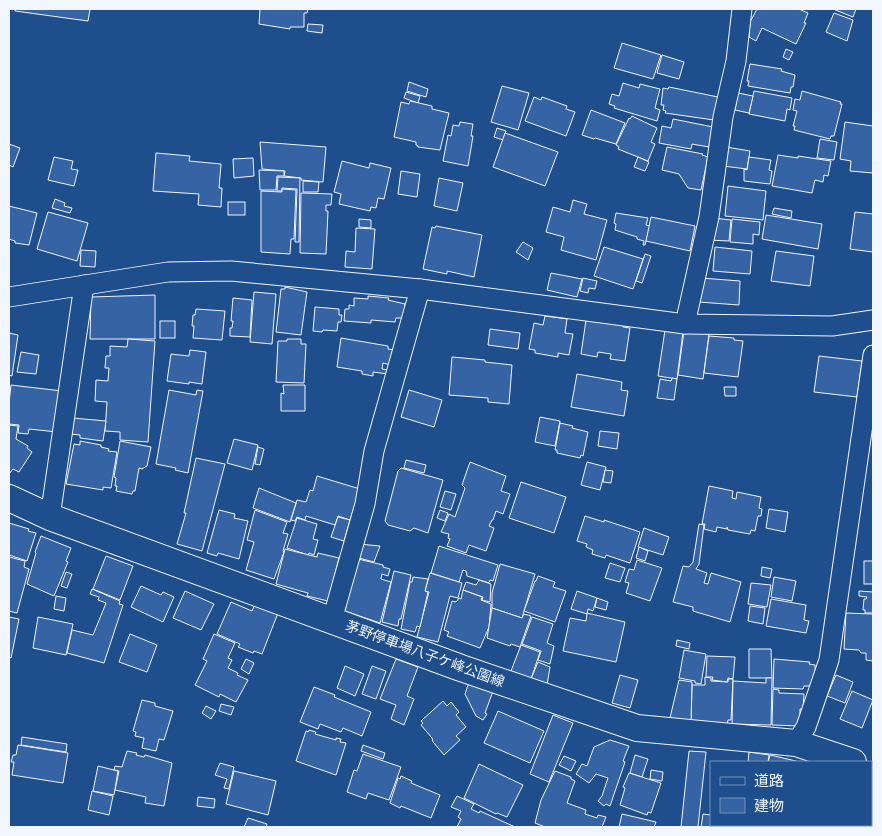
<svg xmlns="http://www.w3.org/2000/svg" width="882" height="836" font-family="'Varela Round','Noto Sans JP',sans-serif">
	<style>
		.building { fill: #3563a3; stroke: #f2f6ff }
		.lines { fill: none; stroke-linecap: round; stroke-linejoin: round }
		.minor-casing { stroke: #f2f6ff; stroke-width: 21 }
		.secondary-casing { stroke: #f2f6ff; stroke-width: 28 }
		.minor { stroke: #1f4e8c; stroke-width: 19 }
		.secondary { stroke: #1f4e8c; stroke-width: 26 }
		.labels { text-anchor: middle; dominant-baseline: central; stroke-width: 4; stroke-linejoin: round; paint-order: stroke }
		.street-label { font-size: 14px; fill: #f2f6ff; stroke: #1f4e8c }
	</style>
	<rect width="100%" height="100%" fill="#1f4e8c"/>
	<!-- building -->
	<g class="building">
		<polygon points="15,9 90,9 88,21 15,11"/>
		<polygon points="260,9 308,9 307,13 304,13 304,27 290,27 290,29 259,24"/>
		<polygon points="757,9 799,9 808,13 804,23 806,23 796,44 762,28 756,41 749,37 750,22"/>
		<polygon points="833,9 856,9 853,17"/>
		<polygon points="834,13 853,20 847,41 826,32"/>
		<polygon points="308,24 323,25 322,33 307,31"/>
		<polygon points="622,43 661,55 653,79 614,68"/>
		<polygon points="786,49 793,52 789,60 783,57"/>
		<polygon points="662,55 684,62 679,79 657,73"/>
		<polygon points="750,64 782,69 781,71 795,75 793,87 791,87 790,93 748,86 749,81 747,81"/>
		<polygon points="409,82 428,89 426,97 407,91"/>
		<polygon points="623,83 639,88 640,84 660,89 655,108 660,110 657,121 614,108 615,106 609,104 612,94 619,96"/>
		<polygon points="502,86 529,93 518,130 491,122"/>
		<polygon points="669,87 718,97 714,120 665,113 666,111 663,110 664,105 661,105 663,88 668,89"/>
		<polygon points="754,91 792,98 790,110 787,109 785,121 749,114"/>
		<polygon points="802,91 841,102 840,104 842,104 834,136 831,136 830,139 794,130 795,126 793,126 797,111 793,110 795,99 800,100"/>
		<polygon points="406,92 420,96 418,103 404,98"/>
		<polygon points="738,93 753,96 749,113 735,110"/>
		<polygon points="534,97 541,100 542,97 567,106 566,109 575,112 566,136 525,121"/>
		<polygon points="410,101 432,106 432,109 449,113 440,150 418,147 418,146 416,145 416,142 394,137 401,102 409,104"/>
		<polygon points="591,110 625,123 616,144 595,138 594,139 582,135"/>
		<polygon points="632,116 657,128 651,142 655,144 648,161 618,149 619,147 616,145 629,118 630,119"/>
		<polygon points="673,119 713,127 709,147 692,144 691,149 659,143 662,126 671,128"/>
		<polygon points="460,122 473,124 471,136 473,136 468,166 443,161 448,135 451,136 453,125 459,126"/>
		<polygon points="845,122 873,126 873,173 850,171 851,161 840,159"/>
		<polygon points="497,128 506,131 503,140 494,137"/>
		<polygon points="505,133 558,152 545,186 493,167"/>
		<polygon points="820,139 837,142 834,160 817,158"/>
		<polygon points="260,142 326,147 323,182 301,180 301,178 284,176 285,171 262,169"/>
		<polygon points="9,144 20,148 13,167 9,165"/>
		<polygon points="667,147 703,154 702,155 708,157 701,190 688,188 679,174 662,170"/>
		<polygon points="726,147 750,151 747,169 723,166"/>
		<polygon points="156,153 190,156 189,161 221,164 219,188 222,188 221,207 198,205 199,194 153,191"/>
		<polygon points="778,155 798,158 798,156 831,161 828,176 824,175 823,182 815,180 812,193 772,186"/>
		<polygon points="54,157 73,161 71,169 78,170 74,186 48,180"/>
		<polygon points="638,157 649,162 645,171 634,167"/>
		<polygon points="749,157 771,160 769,170 772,171 770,184 744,181 744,169 747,170"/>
		<polygon points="253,158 254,176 234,178 233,159"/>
		<polygon points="342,161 369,168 370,163 391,168 384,199 378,198 376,208 371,207 370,211 339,204 341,194 334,192"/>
		<polygon points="259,170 284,171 284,176 277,176 276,190 260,190"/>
		<polygon points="401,171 420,174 417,197 398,194"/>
		<polygon points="278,177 300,178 299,242 295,242 297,189 282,188 282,191 277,191"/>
		<polygon points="439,178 463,183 457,211 434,206"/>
		<polygon points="303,181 319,182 318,192 303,192"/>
		<polygon points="728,186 766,191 763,220 725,216"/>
		<polygon points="282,189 296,190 294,239 291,239 290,254 261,252 261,191 282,192"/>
		<polygon points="301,193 332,194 331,205 326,205 326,211 328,211 326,254 300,253"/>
		<polygon points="55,199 65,203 64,206 72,208 70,213 52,208"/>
		<polygon points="573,200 587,204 584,214 607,220 596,260 561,250 564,237 546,232 553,207 570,212"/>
		<rect x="228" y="202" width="17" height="13"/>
		<polygon points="9,206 37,213 29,245 15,243 15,241 9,239"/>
		<polygon points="774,208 792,211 791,218 772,214"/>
		<polygon points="48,212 88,223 77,261 37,249"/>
		<polygon points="855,212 873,214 873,252 850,249"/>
		<polygon points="616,213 648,218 646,225 650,226 645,245 643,245 644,241 637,239 637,237 615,230 616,224 614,223"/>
		<polygon points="766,215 822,224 818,249 762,239"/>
		<polygon points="651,217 695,226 690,251 646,241"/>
		<polygon points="713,218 731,220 729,241 708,240"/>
		<polygon points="359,219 371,220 371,228 359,227"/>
		<polygon points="732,219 760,222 759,235 753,234 753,244 730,242"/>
		<polygon points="436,226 482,235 474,277 447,271 447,274 423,269 432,227 435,228"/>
		<polygon points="356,228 375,229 372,269 345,267 346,251 355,252"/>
		<polygon points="523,242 533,248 528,260 516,252"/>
		<polygon points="604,247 643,259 633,289 594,276"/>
		<polygon points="715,247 752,251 750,274 713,271"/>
		<polygon points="81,250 96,251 95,267 80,266"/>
		<polygon points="776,251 814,256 810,286 771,281"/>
		<polygon points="645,254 651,256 642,283 636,281"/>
		<polygon points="551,273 582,279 577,297 547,290"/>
		<polygon points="583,278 597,281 595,289 589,288 588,293 580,291"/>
		<polygon points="701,278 740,281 739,305 699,302"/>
		<polygon points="285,287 307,292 301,335 276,332 281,289 285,289"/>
		<polygon points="254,292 276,294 272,344 250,342"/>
		<polygon points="155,295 155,339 90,339 91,297"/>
		<polygon points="368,296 389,298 388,300 405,304 404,318 396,318 395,322 371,320 371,323 344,321 345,309 349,309 349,305 354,306 354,298 368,299"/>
		<polygon points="233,298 252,300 250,337 230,336 230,328 232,328 233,321 231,321"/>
		<polygon points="315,307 339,309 339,315 342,315 341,322 338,322 337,331 323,330 322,332 313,331"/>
		<polygon points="196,309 225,311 222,340 193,338 194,326 192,326 193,315 195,315"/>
		<polygon points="545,316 567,319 565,333 573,334 569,355 558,353 558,357 535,353 535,350 529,349 534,323 543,325"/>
		<polygon points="586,320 623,325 623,327 630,328 625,361 610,359 611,354 598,352 597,357 581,354"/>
		<rect x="160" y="321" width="15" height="17"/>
		<polygon points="490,329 520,333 518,349 488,345"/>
		<polygon points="665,330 683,332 677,379 658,376"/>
		<polygon points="684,331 709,334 703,379 678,375"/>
		<polygon points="9,333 18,335 12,376 9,375"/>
		<polygon points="709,336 734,338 734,340 743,341 738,377 704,373"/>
		<polygon points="341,338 388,346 388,349 395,350 391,365 383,363 382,369 389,370 388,374 373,372 373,376 362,374 362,371 337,367"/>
		<polygon points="128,339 155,341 148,442 120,440 120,432 105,431 107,402 95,401 96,380 108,381 109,368 105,368 106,356 110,356 110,346 127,347"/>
		<polygon points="287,339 301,339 301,344 306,344 304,383 276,382 278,341 287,341"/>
		<polygon points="190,350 206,352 202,384 189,382 189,384 167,381 171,354 189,356"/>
		<polygon points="21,352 39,355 36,374 17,372"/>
		<polygon points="819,356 862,361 857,397 814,392"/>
		<polygon points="452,357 485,360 485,362 512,365 509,404 488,402 488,398 449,395"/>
		<polygon points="577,374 622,382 621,390 628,391 624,416 571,407"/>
		<polygon points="672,378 677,379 674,400 657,398 660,379 671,381"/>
		<polygon points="11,385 62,391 57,432 29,429 28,434 18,433 19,425 9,424 9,403"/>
		<polygon points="283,385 305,385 305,411 281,411 281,393 284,394"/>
		<polygon points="724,387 736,387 736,396 725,396"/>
		<polygon points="169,390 196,395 197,390 203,391 188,473 175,470 176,468 156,464"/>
		<polygon points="409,390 442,400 434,427 401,417"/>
		<polygon points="540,417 560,421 555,446 535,442"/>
		<polygon points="73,418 106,421 103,441 80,438 80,435 71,434"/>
		<polygon points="560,423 573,426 572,428 588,432 583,456 581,455 580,458 557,453 557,450 555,450"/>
		<polygon points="9,425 18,426 16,439 28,446 27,448 32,452 19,472 13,469 9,474"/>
		<polygon points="600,431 619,433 617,449 598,446"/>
		<polygon points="234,439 258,445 252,470 227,463"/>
		<polygon points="80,441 101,445 101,447 109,449 108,451 117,452 111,488 103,487 103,490 66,484 74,444 80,445"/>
		<polygon points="120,441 151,447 147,466 142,469 139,468 135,491 133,491 132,494 116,491 117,486 115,486 116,478 114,477"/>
		<polygon points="258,447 264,449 260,465 255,464"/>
		<polygon points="196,458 225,464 202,551 177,544 186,513 184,513"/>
		<polygon points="406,460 426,465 424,473 404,468"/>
		<polygon points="470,462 506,476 501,491 510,494 503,514 496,511 493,520 492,520 489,526 494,528 486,551 469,545 466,553 447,546 450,539 448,538 449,534 441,532 449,514 455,517 465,488 462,485"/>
		<polygon points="587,462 606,467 600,490 581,485"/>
		<polygon points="401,468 443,480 428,533 414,528 410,531 388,525 385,521 398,471"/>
		<polygon points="605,470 613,471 611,483 603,482"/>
		<polygon points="317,476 360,489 350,520 338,516 335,525 306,516 305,520 297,517 295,521 291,520 297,500 306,502 310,490 313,491"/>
		<polygon points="521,482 566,497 554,533 509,518"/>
		<polygon points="709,486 733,491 732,498 736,499 737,492 761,497 759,508 762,509 761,516 758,516 755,531 751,530 750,534 728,530 727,527 727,529 717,527 716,532 704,529 705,524 702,524"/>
		<polygon points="259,488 296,503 290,522 253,508"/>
		<polygon points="445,491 456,494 451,510 440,507"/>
		<polygon points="769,509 788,512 785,532 766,528"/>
		<polygon points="219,510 235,514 234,518 248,521 239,559 218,553 217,556 207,553"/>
		<polygon points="255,510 287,522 283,533 288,534 283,551 284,552 274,579 246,570 254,542 247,540"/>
		<polygon points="440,510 448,513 445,521 437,518"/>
		<polygon points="585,516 604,522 604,520 640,532 630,563 606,555 605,558 592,554 593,550 586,547 587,544 577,541"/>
		<polygon points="338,517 350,520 344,541 331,537"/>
		<polygon points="297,518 317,524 313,539 318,540 314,555 309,553 308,555 287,548"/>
		<polygon points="9,523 29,529 28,531 36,533 27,561 9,555"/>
		<polygon points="699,524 704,525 699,564 696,569 707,573 704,583 708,584 711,573 741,582 730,622 693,611 693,607 673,602 683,566 689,567 693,562"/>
		<polygon points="644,528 669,537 663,555 638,547"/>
		<polygon points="41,536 71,548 66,561 68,562 54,596 27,584 36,553 35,552"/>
		<polygon points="359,544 380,546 374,562 355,557"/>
		<polygon points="439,546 498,565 493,581 490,580 489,583 467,576 466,571 463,570 459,582 431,573"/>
		<polygon points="639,547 648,551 645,561 636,558"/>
		<polygon points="285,549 317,557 318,553 339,558 328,601 307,596 308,593 276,584"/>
		<polygon points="106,556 133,566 120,600 93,589"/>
		<polygon points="9,557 25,561 24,567 29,569 17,613 9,611"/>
		<polygon points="354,558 383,565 383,567 390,569 388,576 382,574 381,579 391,582 380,623 345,611 346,607 341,606"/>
		<polygon points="637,560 662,568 650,601 626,593 629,583 625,582 629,569 634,570"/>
		<rect x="864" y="561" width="9" height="23"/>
		<polygon points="610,563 625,568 620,582 605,578"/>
		<polygon points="500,564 535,574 522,618 492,608 492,593"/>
		<polygon points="762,567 772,569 770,578 761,576"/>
		<polygon points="394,571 411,575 401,619 399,619 398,626 382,622"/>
		<polygon points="66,572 72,574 67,588 61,586"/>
		<polygon points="430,573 462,583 458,598 450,596 438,642 417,637 429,592 425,591"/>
		<polygon points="538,576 555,582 553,587 566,591 555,622 524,611 535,581 536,581"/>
		<polygon points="413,577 428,579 425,591 428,592 420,627 417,626 415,632 401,629 410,582 412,582"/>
		<polygon points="774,577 796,581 792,601 771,597"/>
		<polygon points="479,580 491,584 490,602 482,600 483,597 463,590 466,582 476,585"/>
		<polygon points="751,583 771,585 767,607 748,604"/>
		<polygon points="141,586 161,595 163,592 174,597 163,622 131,607"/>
		<polygon points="92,589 120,601 119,604 123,605 104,663 67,653 72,630 93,635 106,603 98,600 99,597 90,594"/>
		<polygon points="463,590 482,597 481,600 491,604 489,627 480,648 447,636 449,632 444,630 452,601 456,602 459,598 461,599"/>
		<polygon points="185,591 214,604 201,630 173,618"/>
		<polygon points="577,591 597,598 593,611 588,609 587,614 571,609"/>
		<polygon points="859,591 873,592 873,613 865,613 865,610 863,610 864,599 866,599 867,597 859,596"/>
		<polygon points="56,596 66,598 64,611 54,609"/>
		<polygon points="597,598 608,602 606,610 595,607"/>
		<polygon points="771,599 806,605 804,620 809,621 806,633 766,626"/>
		<polygon points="231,602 252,611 255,604 278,613 262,654 254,651 253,653 238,647 240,644 217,634"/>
		<polygon points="750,606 765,608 763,624 748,621"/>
		<polygon points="492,608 522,618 524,614 531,616 520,647 511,644 510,646 487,638"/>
		<polygon points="587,613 625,622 616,662 563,651 570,618 586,621"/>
		<polygon points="846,613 873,614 873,661 866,660 866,653 861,653 859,650 844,649"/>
		<polygon points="9,617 19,619 11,658 9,657"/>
		<polygon points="38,617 73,624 66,655 33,648"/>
		<polygon points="532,617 553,624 547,643 554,646 550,664 538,660 541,651 522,644"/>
		<polygon points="130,634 157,645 147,672 119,662"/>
		<polygon points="214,634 235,643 228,658 232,660 228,668 238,673 237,675 248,680 236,702 220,694 219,697 195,685 207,661 203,659"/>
		<polygon points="677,640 690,643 689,649 676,646"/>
		<polygon points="521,645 540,652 531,679 511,671"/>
		<polygon points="749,649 771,649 772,678 749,678"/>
		<polygon points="684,650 706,654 701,684 695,683 695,681 679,678"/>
		<polygon points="707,656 735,657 733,679 728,678 727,682 712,680 713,677 706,677"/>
		<polygon points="246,659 254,663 249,674 241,669"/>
		<polygon points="396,659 418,667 407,696 414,699 404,725 391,719 396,705 380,699"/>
		<polygon points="774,659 810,662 809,664 815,665 816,686 804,686 803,689 773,688"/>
		<polygon points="538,662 550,667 547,685 531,679"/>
		<polygon points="345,666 364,674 355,696 337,688"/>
		<polygon points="372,666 386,671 376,699 362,694"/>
		<polygon points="620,675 638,680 630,708 612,703"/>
		<polygon points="836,675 853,682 845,703 827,696"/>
		<polygon points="705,677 711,678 711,681 728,682 728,679 733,679 731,720 728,720 727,725 691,724 692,685 705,685"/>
		<polygon points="766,678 772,678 771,725 732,724 733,681 766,683"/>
		<polygon points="679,680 692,682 691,722 669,722"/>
		<polygon points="469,682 493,691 485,713 487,714 483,720 476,716 465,694"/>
		<polygon points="314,687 335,695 334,697 371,712 362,736 343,728 341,732 320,724 318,729 300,722"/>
		<polygon points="773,689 779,690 779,693 804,694 803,709 800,709 800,726 772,725"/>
		<polygon points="852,691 873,700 862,728 840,719"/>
		<polygon points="142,700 155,703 155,706 173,711 164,740 159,739 156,751 142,748 144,738 135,736 136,732 133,731"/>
		<polygon points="443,701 447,706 451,702 459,712 456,715 466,727 456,736 460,740 444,755 433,742 432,738 421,725 423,723 421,721"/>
		<polygon points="221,704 234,707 231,715 219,711"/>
		<polygon points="206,706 216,711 211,719 202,713"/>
		<polygon points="498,711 544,731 530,763 484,743"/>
		<polygon points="553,715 573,723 549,782 530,774"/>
		<polygon points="309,730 316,732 315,734 336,740 336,738 341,739 340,742 346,743 336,775 296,761 306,731 308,732"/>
		<polygon points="22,737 67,744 66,752 21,745"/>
		<polygon points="610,740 629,746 623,761 625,762 610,806 606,804 604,806 598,801 602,796 608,778 596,774 589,783 576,774 582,764 587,766 594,747"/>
		<polygon points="18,745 68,753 63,783 12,775 14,762 11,762 13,755 16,755"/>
		<polygon points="363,745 385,753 383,759 361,751"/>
		<polygon points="127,751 137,753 136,755 144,757 145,755 172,763 164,806 145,803 146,797 115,790 119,771 114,770 115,766 122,767"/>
		<polygon points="689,751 706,752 698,827 681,827"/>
		<polygon points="749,752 769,755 768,762 748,762"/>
		<polygon points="363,754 401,767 389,800 368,793 366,799 347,792 354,770 357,771"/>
		<polygon points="635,755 648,759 642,777 630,773"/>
		<polygon points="770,755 800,762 768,762"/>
		<polygon points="564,756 576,761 571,771 559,765"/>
		<polygon points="220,763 234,767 229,789 224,788 227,779 215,775"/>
		<polygon points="479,764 523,785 507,817 497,813 496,814 464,798"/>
		<polygon points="98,766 118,771 114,795 93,791"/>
		<polygon points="651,770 663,772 662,781 650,779"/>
		<polygon points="234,771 276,781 268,815 226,804"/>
		<polygon points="555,771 571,777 571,779 575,781 567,803 586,810 585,814 597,818 598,815 606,817 602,827 545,827 535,823 541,800"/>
		<polygon points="629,773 661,783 651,813 648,812 647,815 620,805 625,788 623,787"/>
		<polygon points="401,776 412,781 411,783 440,795 431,818 401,806 400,808 390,803 398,778 400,779"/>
		<polygon points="92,791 113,796 109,815 88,810"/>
		<polygon points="457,796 474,804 471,809 479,813 480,811 515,827 457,827 461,819 458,817 461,811 451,807"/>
		<polygon points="198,797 215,799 214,808 197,806"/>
		<polygon points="622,814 656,822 654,827 619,827"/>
		<polygon points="703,814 711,815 711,825 734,825 733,827 701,827"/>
		<polygon points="248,818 267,824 266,827 244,827"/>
		<polygon points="735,825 776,825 775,827 734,827"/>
	</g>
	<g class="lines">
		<defs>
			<g id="minor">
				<polyline points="9,297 168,272 231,271 420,289 685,324 832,326 873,320"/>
				<polyline points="685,324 709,217 723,117 736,61 742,9"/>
				<polyline points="50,517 84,285"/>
				<polyline points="332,620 365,504 374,451 420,289"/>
				<polyline points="796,743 806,727 829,660 873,355"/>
			</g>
			<polyline id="secondary" points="9,498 50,517 461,668 637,728 796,743 853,762"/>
		</defs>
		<!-- minor casing -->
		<use href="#minor" class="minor-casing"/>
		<!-- secondary casing -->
		<use href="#secondary" class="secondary-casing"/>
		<!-- minor -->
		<use href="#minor" class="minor"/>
		<!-- secondary -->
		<use href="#secondary" class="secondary"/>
	</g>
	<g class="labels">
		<!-- street labels -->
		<g class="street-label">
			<text transform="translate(425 654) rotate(20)">茅野停車場八子ケ峰公園線</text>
		</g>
	</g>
	<!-- border -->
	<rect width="882" height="836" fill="none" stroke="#f2f6ff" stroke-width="20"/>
	<!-- legend -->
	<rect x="710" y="761" width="162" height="65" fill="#1f4e8c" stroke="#7391ba"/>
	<rect x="720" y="777" width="25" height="8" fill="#1f4e8c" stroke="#7391ba"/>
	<text x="754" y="786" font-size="15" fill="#f2f6ff">道路</text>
	<rect x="720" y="798" width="25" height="15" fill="#3563a3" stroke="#7391ba"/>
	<text x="754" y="811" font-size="15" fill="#f2f6ff">建物</text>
</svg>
